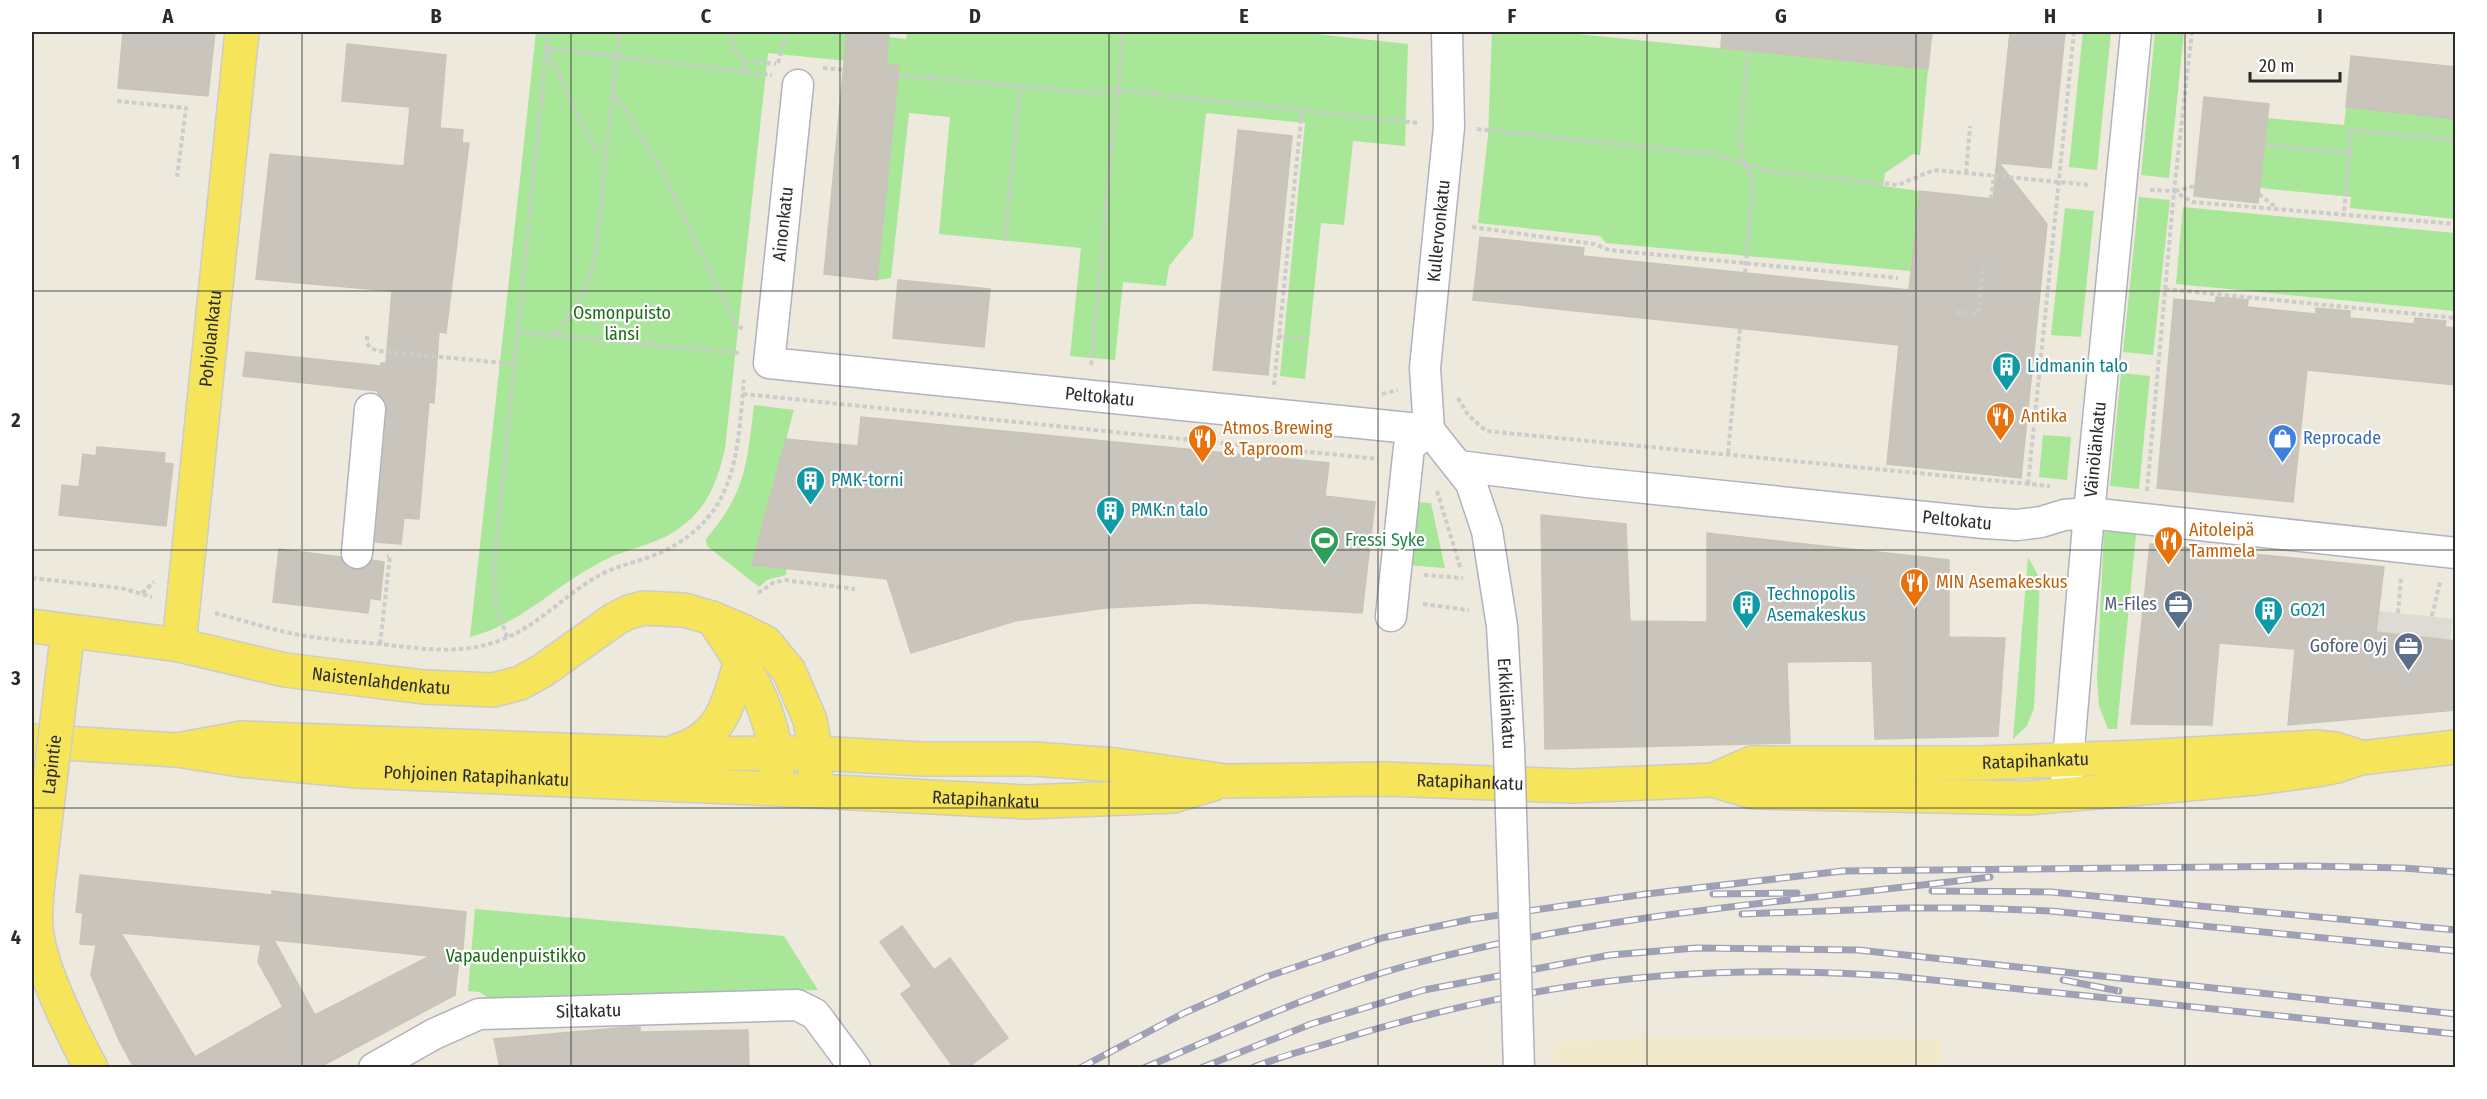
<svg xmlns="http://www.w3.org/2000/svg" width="2487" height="1099" font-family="'Fira Sans Condensed',sans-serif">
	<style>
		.education { fill: #f0e9cc }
		.green { fill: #a8e698 }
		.plaza { fill: #dddbd4 }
		.building { fill: #c9c5bc; stroke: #c9c5b6; stroke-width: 1.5; fill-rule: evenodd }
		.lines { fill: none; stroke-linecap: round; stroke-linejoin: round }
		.minor-casing { stroke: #b1b1bf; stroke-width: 33 }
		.major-casing { stroke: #ccc; stroke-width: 36 }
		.path { stroke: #ccc; stroke-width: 4; stroke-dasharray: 4.5 3; stroke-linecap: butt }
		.minor { stroke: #fff; stroke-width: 30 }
		.major { stroke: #f6e55a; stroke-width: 33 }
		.rail-casing { stroke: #9fa0b6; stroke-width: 7 }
		.rail { stroke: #fff; stroke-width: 4.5; stroke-dasharray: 14; stroke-linecap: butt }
		.minor-bridge-casing { stroke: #b1b1bf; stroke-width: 33; stroke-linecap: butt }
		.major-bridge-casing { stroke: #ccc; stroke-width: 36; stroke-linecap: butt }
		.minor-bridge { stroke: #fff; stroke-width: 30 }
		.major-bridge { stroke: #f6e55a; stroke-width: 33 }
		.grid { fill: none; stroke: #2b2b2b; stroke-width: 1.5; stroke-opacity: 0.55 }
		.labels { text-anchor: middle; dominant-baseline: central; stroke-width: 4.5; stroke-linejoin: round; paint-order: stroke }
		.street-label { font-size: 18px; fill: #2b2b2b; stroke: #fff }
		.park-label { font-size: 18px; fill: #1e6c18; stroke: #fff }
		.culture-label { font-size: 18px; fill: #0d838f; stroke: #fff; text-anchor: start }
		.food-label { font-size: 18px; fill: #c56008; stroke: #fff; text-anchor: start }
		.shop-label { font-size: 18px; fill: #366cbe; stroke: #fff; text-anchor: start }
		.leisure-label { font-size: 18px; fill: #27864d; stroke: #fff; text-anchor: start }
		.service-label { font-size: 18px; fill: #4e5e75; stroke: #fff; text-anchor: end }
		.neatline { fill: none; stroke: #2b2b2b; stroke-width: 2 }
		.grid-label { font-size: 20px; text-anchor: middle; font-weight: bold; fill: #2b2b2b }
	</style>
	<rect width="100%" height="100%" fill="#eee9dd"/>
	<!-- education -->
	<polygon class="education" points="1677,1037 1941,1039 1942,1067 1553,1067 1555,1042"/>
	<!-- green -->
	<g class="green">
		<path d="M536,32H839L906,39L907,32H1298L1408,44L1405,146L1353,141L1344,225L1321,223L1305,379L1280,376L1305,123L1206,113L1193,237L1169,266L1166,286L1123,282L1115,360L1070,356L1081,248L939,234L950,117L909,113L891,278L877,280L898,66L768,53L725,449C717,481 709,506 681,527C658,545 626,548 601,562C554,586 523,623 470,637Z"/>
		<polygon points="1492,32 1557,32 1928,69 1920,155 1913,154 1885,173 1883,186 1920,191 1911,271 1606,243 1600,236 1478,223 1488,136"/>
		<polygon points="2083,32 2111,32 2097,170 2069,167"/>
		<polygon points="2155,32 2184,32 2169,178 2141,175"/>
		<polygon points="2346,107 2455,119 2455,219 2350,208 2351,197 2260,188 2267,118 2344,125"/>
		<polygon points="2139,197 2170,200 2153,355 2123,352"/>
		<polygon points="2183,207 2455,233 2455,311 2176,284"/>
		<polygon points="2065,208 2094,211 2081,337 2051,335"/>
		<polygon points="2121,373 2150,376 2139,489 2110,486"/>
		<path d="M754,405L794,410L752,565L786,568V575L767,580L759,587L707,546L706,539C746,492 747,464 754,405Z"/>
		<polygon points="2043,435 2071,437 2067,480 2039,477"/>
		<polygon points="1414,502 1431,503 1445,568 1406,565"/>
		<polygon points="2120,531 2136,534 2117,729 2108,729 2099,706 2097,678 2104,532"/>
		<polygon points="2028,557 2040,579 2034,708 2027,726 2013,739"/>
		<polygon points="475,909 784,936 818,990 492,1000 479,992 468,991"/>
	</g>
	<!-- plaza -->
	<polygon class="plaza" points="2379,611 2453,619 2450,641 2376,632"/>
	<!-- building -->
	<g class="building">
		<polygon points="123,32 215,32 208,96 118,88"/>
		<polygon points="847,32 889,32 886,65 899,66 877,280 824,274"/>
		<polygon points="1722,32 1932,32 1928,69 1721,48"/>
		<polygon points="2010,32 2065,32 2051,168 1999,163 2047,224 2021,478 1887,464 1899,345 1473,300 1480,237 1584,248 1583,256 1909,290 1920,191 1993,199"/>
		<polygon points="347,44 446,55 440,128 463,130 462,143 469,143 446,333 439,332 434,403 429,402 419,519 404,518 401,544 375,542 387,411 386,402 378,394 378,391 243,376 246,352 381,366 381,363 386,363 392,291 256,279 270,154 404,166 410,107 342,101"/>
		<polygon points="2351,56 2456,67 2456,119 2346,107"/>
		<polygon points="2204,97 2269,104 2258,203 2194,196"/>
		<polygon points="1238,130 1292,136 1268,375 1213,370"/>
		<polygon points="898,280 990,289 984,347 893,338"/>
		<polygon points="2216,297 2248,300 2247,307 2316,314 2316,308 2350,311 2350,318 2414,324 2415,318 2446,321 2445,327 2456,328 2456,385 2307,370 2293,502 2157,488 2174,299 2216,303"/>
		<polygon points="861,417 1329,463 1325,496 1375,502 1362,613 1198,603 1106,608 1015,621 911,653 887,579 752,565 786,439 858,446"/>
		<polygon points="97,447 165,453 164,463 173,464 166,526 59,515 62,485 79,487 83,454 96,456"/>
		<polygon points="1541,515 1626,524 1630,621 1707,622 1707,533 1949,560 1949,637 2005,638 1998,736 1875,739 1872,661 1787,662 1790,743 1545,749"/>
		<polygon points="2150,544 2384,567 2376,632 2456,641 2456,710 2288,725 2295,649 2219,643 2212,725 2131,724"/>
		<polygon points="279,549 341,557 347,567 355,570 365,568 372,560 384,562 380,600 370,598 368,613 273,602"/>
		<path d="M80,875L272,895V891L466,912L462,959H459L455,995L318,1068H134L119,1040L91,975L96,945L80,944L83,913L76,912ZM121,933L261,945L258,962L283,1007L195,1057ZM274,940L430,956L315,1015Z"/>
		<polygon points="902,926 934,970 950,958 1008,1038 967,1068 954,1068 901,994 912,986 880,942"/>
		<polygon points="629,1027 640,1027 640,1032 748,1030 749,1068 500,1068 494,1039"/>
	</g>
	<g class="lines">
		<defs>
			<g id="minor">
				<path id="s1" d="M798,85L769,363L1429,430"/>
				<path id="s2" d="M1429,430L1425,368L1449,127L1447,32"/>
				<path id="s3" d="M1429,430L1471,483L1487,531L1502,626L1509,748"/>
				<path id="s4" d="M1459,466L1587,482L1984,523L2017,525L2041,522L2064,515L2089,513L2456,553"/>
				<polyline points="357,553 370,409"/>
				<polyline points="1391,616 1409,447 1429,430"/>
				<path id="s5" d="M2066,784L2089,513L2136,32"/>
				<path id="s6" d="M374,1068L434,1034L479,1014L797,1005L815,1014L855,1068"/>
			</g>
			<g id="major">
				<path d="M712,618C747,668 777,713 777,777"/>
				<path id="s7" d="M32,626L179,645L285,670L424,687L493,690L520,683L542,671L615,619L629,612L644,608L684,610L712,618L743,631L766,643L778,658L789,671L810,720L816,753L815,774"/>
				<path id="s8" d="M179,645L242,32"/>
				<polyline points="61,688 68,631"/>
				<path id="s9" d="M32,741L177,750L240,760L358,771L777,789L1026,802L1173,796L1213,784"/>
				<path id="s10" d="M177,750L242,738L668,754L816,753L922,759H1034L1116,765L1226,781L1386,779L1573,786L1713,780L1753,792L2027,798L2256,778L2316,770L2337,766L2360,758L2456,747"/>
				<path d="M671,753C679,750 689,747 697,742C726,725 732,690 741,660"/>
				<path id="s11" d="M1713,780L1752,763H1980L2140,757L2315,747L2335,749L2360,757"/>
				<path d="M41,857C39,879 34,903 36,926C38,965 72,1032 91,1068"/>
			</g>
		</defs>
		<!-- minor casing -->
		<use href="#minor" class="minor-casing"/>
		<!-- major casing -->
		<use href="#major" class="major-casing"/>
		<!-- path -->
		<g class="path">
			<polyline points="730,32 734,48 744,61 743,72"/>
			<polyline points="547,48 772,75"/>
			<polyline points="547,49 593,147 606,149"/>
			<polyline points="744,61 776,64"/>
			<polyline points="778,63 787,32"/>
			<polyline points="823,68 845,70"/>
			<polyline points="898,75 1098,93 1118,90 1419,123"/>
			<polyline points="612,89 659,165 736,325 743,329"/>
			<polyline points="117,101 186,108 177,177"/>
			<polyline points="1477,129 1715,154 1768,171 1898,185 1934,170 2091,185"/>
			<polyline points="2268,145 2349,153 2344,214"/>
			<polyline points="2349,153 2351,130 2456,140"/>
			<polyline points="1966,173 1970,126"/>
			<polyline points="2150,190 2174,191 2192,202 2456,224"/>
			<polyline points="2175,191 2195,186"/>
			<polyline points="2259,194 2277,208"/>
			<polyline points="1991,199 1994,175"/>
			<polyline points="1472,227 1594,244 1609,250 1898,278"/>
			<polyline points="1005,241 1020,86"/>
			<polyline points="1745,273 1753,184 1744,162 1740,138 1748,51"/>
			<polyline points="2165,289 2456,318"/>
			<polyline points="1957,312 1978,314 1983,267"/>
			<polyline points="518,332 741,353"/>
			<path d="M554,335C578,306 590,287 596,250L619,32"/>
			<polyline points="367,336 367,343 370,348 379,351 514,364"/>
			<polyline points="1278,336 1309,339"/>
			<polyline points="1091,365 1123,32"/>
			<polyline points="1274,385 1302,110"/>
			<polyline points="743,394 1378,459"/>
			<polyline points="1382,394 1398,390"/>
			<polyline points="1458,398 1468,415 1486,431 2050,486"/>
			<polyline points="1728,453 1740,328"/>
			<polyline points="2028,484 2074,32"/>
			<polyline points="1437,491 1461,570"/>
			<polyline points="2147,491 2174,191 2192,32"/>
			<polyline points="1424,575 1463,578"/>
			<polyline points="32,578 121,588 152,597"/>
			<polyline points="142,593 154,582"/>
			<polyline points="758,593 773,583 785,580 855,589"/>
			<polyline points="1423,604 1469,610"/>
			<path d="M215,613C238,619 261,626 285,632C316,639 348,641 380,644C424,649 464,656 506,638C541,623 567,593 600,575C620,564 644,561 664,551C738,514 737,453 744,380"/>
			<polyline points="2398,613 2401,577"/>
			<polyline points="2432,616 2440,582"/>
			<polyline points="507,637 496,606 494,567 548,32"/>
			<polyline points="380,644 390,556 387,556"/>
		</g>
		<!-- minor -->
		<use href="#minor" class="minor"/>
		<!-- major -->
		<use href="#major" class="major"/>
		<defs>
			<g id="rail">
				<polyline points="1932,891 2051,892 2456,930"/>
				<polyline points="1713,894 1797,893"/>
				<polyline points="1742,914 1905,908 1973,908 2051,911 2456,951"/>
				<polyline points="2063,980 2119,991"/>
				<polyline points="1080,1068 1184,1013 1266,977 1382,938 1472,919 1646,894 1843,871 2308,866 2403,868 2456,872"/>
				<path d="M1144,1068C1231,1031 1318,990 1409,965C1599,914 1796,901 1990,877"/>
				<polyline points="1201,1068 1311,1024 1424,990 1610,955 1696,948 1858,950 2456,1014"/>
				<path d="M1252,1068C1276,1058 1301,1051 1326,1044C1461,1001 1602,974 1745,972C1795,971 1844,973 1894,976L2456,1034"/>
			</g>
		</defs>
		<!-- rail casing -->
		<use href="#rail" class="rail-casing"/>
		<!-- rail -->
		<use href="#rail" class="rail"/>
		<defs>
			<polyline id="minor-bridge" points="1509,748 1519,1068"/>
			<g id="major-bridge">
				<path id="s12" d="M41,857L61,688"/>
			</g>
		</defs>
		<!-- minor-bridge casing -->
		<use href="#minor-bridge" class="minor-bridge-casing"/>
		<!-- major-bridge casing -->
		<use href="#major-bridge" class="major-bridge-casing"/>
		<!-- minor-bridge -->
		<use href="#minor-bridge" class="minor-bridge"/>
		<!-- major-bridge -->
		<use href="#major-bridge" class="major-bridge"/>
	</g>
	<!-- grid -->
	<path class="grid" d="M302,32V1068M571,32V1068M840,32V1068M1109,32V1068M1378,32V1068M1647,32V1068M1916,32V1068M2185,32V1068M32,291H2456M32,550H2456M32,808H2456"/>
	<!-- icons -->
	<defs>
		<symbol id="building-pin" viewBox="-11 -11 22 30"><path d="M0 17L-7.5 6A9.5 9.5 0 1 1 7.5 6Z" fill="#0f9aa8" stroke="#fff"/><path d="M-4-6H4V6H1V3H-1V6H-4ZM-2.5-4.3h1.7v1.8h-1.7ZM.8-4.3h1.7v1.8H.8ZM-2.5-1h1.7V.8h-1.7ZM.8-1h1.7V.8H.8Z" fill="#fff"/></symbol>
		<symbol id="restaurant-pin" viewBox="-11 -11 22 30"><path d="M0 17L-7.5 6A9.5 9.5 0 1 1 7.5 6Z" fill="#e8710a" stroke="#fff"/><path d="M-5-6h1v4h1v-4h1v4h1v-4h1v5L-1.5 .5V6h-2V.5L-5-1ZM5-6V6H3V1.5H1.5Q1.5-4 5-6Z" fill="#fff"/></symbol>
		<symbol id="shop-pin" viewBox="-11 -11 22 30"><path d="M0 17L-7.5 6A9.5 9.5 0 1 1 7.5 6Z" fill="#3f7fe0" stroke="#fff"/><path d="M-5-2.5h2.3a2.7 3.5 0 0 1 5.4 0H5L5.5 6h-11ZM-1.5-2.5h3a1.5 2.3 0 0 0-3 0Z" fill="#fff"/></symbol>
		<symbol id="stadium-pin" viewBox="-11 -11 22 30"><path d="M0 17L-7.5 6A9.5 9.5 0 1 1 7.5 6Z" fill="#2e9e5b" stroke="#fff"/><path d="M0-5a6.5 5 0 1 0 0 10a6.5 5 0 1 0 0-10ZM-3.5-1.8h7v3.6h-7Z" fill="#fff"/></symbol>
		<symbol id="office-pin" viewBox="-11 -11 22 30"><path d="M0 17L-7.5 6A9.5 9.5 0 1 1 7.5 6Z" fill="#5c6f8a" stroke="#fff"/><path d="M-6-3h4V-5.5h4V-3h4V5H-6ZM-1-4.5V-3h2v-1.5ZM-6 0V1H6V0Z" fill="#fff"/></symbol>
	</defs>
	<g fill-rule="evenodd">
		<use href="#building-pin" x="1990" y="350" width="33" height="45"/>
		<use href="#restaurant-pin" x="1984" y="400" width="33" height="45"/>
		<use href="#restaurant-pin" x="1186" y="422" width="33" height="45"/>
		<use href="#shop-pin" x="2266" y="422" width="33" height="45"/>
		<use href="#building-pin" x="794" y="464" width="33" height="45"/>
		<use href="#building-pin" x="1094" y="494" width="33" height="45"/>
		<use href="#stadium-pin" x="1308" y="524" width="33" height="45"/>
		<use href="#restaurant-pin" x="2152" y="524" width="33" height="45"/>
		<use href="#restaurant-pin" x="1898" y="566" width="33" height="45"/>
		<use href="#building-pin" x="1730" y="588" width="33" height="45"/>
		<use href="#office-pin" x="2162" y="588" width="33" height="45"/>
		<use href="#building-pin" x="2252" y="594" width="33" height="45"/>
		<use href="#office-pin" x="2392" y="630" width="33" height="45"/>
	</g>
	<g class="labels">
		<!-- street labels -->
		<g class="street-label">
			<text transform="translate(783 224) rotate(-84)">Ainonkatu</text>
			<text stroke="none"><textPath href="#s2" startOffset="200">Kullervonkatu</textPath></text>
			<text stroke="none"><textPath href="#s8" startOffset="308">Pohjolankatu</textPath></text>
			<text stroke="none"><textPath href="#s1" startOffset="612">Peltokatu</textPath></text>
			<text stroke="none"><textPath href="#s5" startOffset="336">Väinölänkatu</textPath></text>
			<text stroke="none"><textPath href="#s4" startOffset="501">Peltokatu</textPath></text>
			<text stroke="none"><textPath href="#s7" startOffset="354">Naistenlahdenkatu</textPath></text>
			<text stroke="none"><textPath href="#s3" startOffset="292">Erkkilänkatu</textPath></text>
			<text stroke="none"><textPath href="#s11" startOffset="326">Ratapihankatu</textPath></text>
			<text stroke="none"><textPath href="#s12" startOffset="93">Lapintie</textPath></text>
			<text stroke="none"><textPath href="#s9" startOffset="446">Pohjoinen Ratapihankatu</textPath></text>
			<text stroke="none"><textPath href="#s10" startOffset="1296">Ratapihankatu</textPath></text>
			<text stroke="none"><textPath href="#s9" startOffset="956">Ratapihankatu</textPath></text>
			<text stroke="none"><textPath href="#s6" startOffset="228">Siltakatu</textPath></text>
		</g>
		<!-- park labels -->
		<g class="park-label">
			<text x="622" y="313">Osmonpuisto<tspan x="622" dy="21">länsi</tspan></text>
			<text x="516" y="956">Vapaudenpuistikko</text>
		</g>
		<!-- culture labels -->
		<g class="culture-label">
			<text x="2027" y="366">Lidmanin talo</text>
			<text x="831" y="480">PMK-torni</text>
			<text x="1131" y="510">PMK:n talo</text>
			<text x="1767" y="594">Technopolis<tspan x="1767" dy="21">Asemakeskus</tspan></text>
			<text x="2290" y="610">GO21</text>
		</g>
		<!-- food labels -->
		<g class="food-label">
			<text x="2021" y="416">Antika</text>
			<text x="1223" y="428">Atmos Brewing<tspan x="1223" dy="21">&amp; Taproom</tspan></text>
			<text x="2189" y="530">Aitoleipä<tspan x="2189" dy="21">Tammela</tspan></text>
			<text x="1936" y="582">MIN Asemakeskus</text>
		</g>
		<!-- shop labels -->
		<g class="shop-label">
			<text x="2303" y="438">Reprocade</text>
		</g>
		<!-- leisure labels -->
		<g class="leisure-label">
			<text x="1345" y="540">Fressi Syke</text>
		</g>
		<!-- service labels -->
		<g class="service-label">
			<text x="2157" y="604">M-Files</text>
			<text x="2387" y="646">Gofore Oyj</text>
		</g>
	</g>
	<!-- border -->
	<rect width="2487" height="1099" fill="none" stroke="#ffffff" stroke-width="66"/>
	<!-- scale -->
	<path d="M2250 72v9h90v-9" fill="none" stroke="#2b2b2b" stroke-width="3"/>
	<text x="2259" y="72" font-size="18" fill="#2b2b2b" stroke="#ffffff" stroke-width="4.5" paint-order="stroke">20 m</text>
	<rect x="33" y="33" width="2421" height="1033" class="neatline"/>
	<g class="grid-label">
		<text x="168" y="23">A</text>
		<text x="436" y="23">B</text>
		<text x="706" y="23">C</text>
		<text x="975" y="23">D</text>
		<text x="1244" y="23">E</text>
		<text x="1512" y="23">F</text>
		<text x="1781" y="23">G</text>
		<text x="2050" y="23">H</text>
		<text x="2320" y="23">I</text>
		<text x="16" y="169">1</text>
		<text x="16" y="427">2</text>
		<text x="16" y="685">3</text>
		<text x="16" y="944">4</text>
	</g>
</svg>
